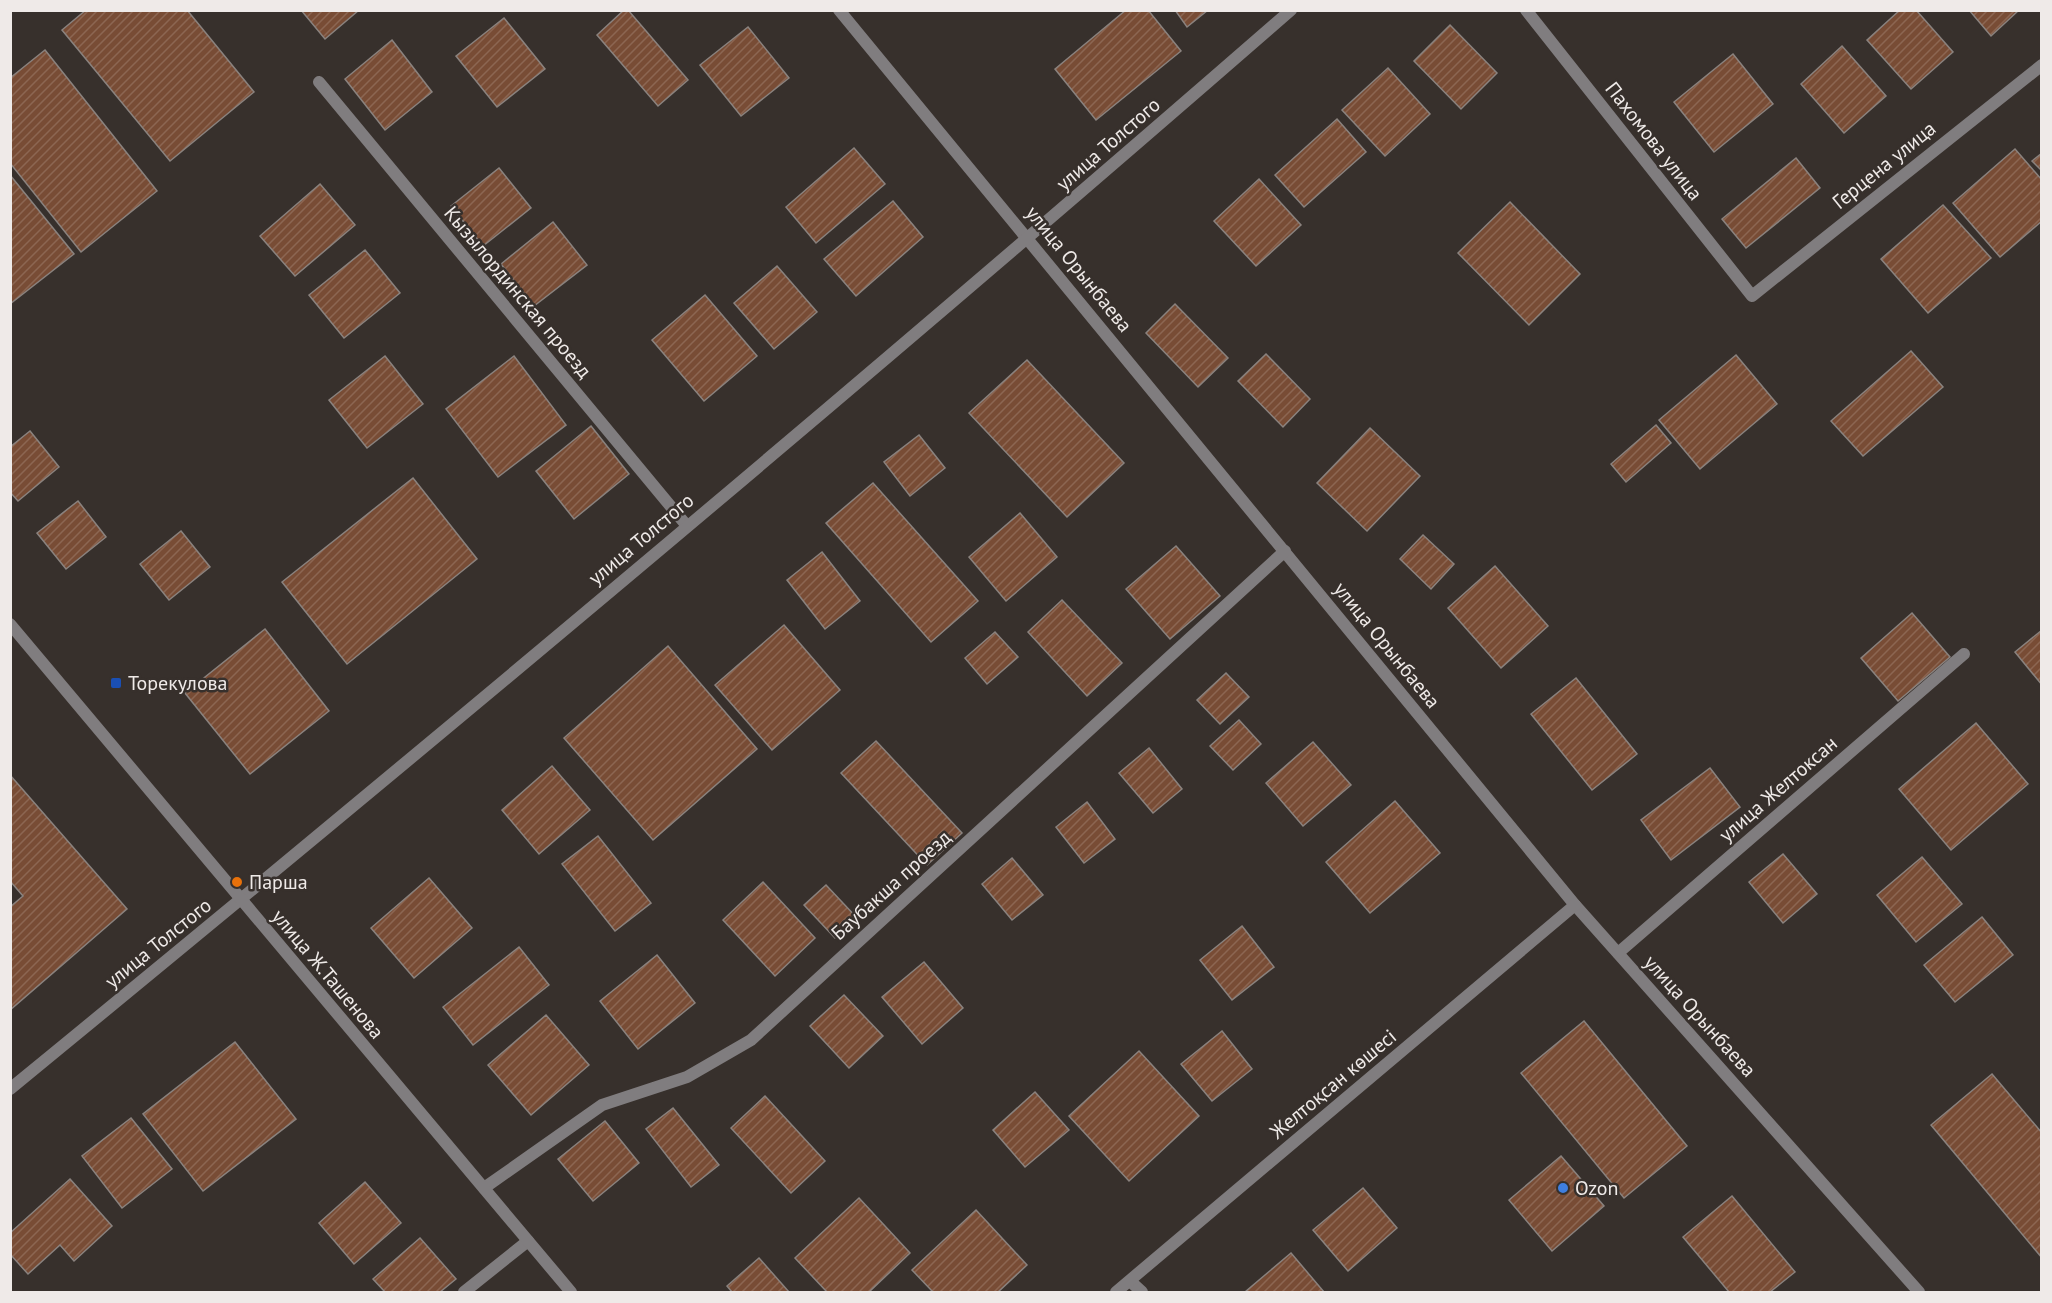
<svg xmlns="http://www.w3.org/2000/svg" width="2052" height="1303" font-family="'PT Sans',sans-serif">
	<style>
		.building { fill: url(#building-hatch); stroke: #8a827e; stroke-width: 1.5 }
		.lines { fill: none; stroke-linecap: round; stroke-linejoin: round }
		.service { stroke: #807d7f; stroke-width: 12 }
		.minor { stroke: #807d7f; stroke-width: 12 }
		.tertiary { stroke: #807d7f; stroke-width: 12 }
		.transit-dot { fill: #1a4fb4; stroke: #37302c; stroke-width: 2 }
		.food-dot { fill: #e8710a; stroke: #37302c; stroke-width: 2 }
		.shop-dot { fill: #3f7fe0; stroke: #37302c; stroke-width: 2 }
		.labels { text-anchor: middle; dominant-baseline: central; stroke-width: 5; stroke-linejoin: round; paint-order: stroke }
		.street-label { font-size: 20px; fill: #efeae8; stroke: #37302c }
		.poi-label { font-size: 20px; fill: #efeae8; stroke: #37302c; text-anchor: start }
	</style>
	<defs>
		<pattern id="building-hatch" width="6" height="6" patternUnits="userSpaceOnUse" patternTransform="scale(1.5)"><rect width="6" height="6" fill="#784c35"/><path d="M-1 1l2-2M0 6l6-6M5 7l2-2" fill="none" stroke="#8c6652"/></pattern>
	</defs>
	<rect width="100%" height="100%" fill="#37302c"/>
	<!-- building -->
	<g class="building">
		<polygon points="86,10 187,10 254,92 170,161 62,30"/>
		<polygon points="301,10 359,10 325,39"/>
		<polygon points="624,10 628,10 688,80 658,106 597,35"/>
		<polygon points="1126,10 1148,10 1181,51 1096,120 1055,69"/>
		<polygon points="1175,10 1208,10 1187,27"/>
		<polygon points="1900,10 1916,10 1953,52 1911,89 1867,40"/>
		<polygon points="1969,10 2019,10 1991,36"/>
		<polygon points="504,18 545,69 497,107 456,56"/>
		<polygon points="1450,25 1497,73 1461,109 1414,61"/>
		<polygon points="748,27 789,78 741,116 700,65"/>
		<polygon points="392,40 432,92 385,130 345,79"/>
		<polygon points="1842,46 1886,96 1844,133 1801,84"/>
		<polygon points="45,50 157,191 81,252 10,163 10,78"/>
		<polygon points="1733,54 1773,104 1714,152 1674,102"/>
		<polygon points="1388,68 1430,114 1385,156 1342,110"/>
		<polygon points="1337,119 1366,152 1304,207 1275,175"/>
		<polygon points="854,148 885,184 816,243 786,207"/>
		<polygon points="2015,149 2042,180 2042,221 2000,257 1953,203"/>
		<polygon points="2042,153 2042,171 2032,161"/>
		<polygon points="1796,158 1820,188 1746,248 1722,219"/>
		<polygon points="499,168 531,208 483,246 451,206"/>
		<polygon points="10,175 74,254 10,304"/>
		<polygon points="1259,179 1301,225 1256,266 1214,221"/>
		<polygon points="320,184 355,225 295,276 260,236"/>
		<polygon points="893,201 923,237 856,296 824,259"/>
		<polygon points="1510,202 1580,274 1529,325 1458,253"/>
		<polygon points="1943,205 1991,258 1928,313 1881,259"/>
		<polygon points="553,222 587,265 534,306 501,264"/>
		<polygon points="365,250 400,293 344,338 309,295"/>
		<polygon points="777,266 817,312 774,349 734,303"/>
		<polygon points="705,295 757,356 704,401 652,340"/>
		<polygon points="1175,304 1228,358 1198,387 1146,333"/>
		<polygon points="1911,351 1943,387 1863,456 1831,421"/>
		<polygon points="1266,354 1310,399 1283,427 1238,381"/>
		<polygon points="1736,355 1777,404 1700,469 1659,420"/>
		<polygon points="385,356 423,404 367,448 329,400"/>
		<polygon points="514,356 566,425 498,477 446,409"/>
		<polygon points="1027,360 1124,463 1067,517 969,413"/>
		<polygon points="1656,425 1671,443 1626,482 1611,464"/>
		<polygon points="591,426 629,474 574,519 536,471"/>
		<polygon points="1370,428 1420,476 1367,531 1317,483"/>
		<polygon points="30,431 59,467 18,501 10,492 10,447"/>
		<polygon points="919,435 945,468 910,496 884,462"/>
		<polygon points="413,478 477,559 347,664 282,582"/>
		<polygon points="873,483 978,601 931,642 826,523"/>
		<polygon points="78,501 106,537 66,569 37,533"/>
		<polygon points="1020,513 1057,557 1006,601 969,557"/>
		<polygon points="181,531 210,567 169,600 140,564"/>
		<polygon points="1423,535 1454,564 1431,589 1400,559"/>
		<polygon points="1176,546 1220,596 1170,639 1126,589"/>
		<polygon points="822,552 860,601 825,629 787,580"/>
		<polygon points="1495,566 1548,626 1501,668 1448,608"/>
		<polygon points="1062,600 1122,663 1087,696 1028,632"/>
		<polygon points="1912,613 1950,657 1898,701 1861,658"/>
		<polygon points="784,625 840,690 772,750 715,685"/>
		<polygon points="265,629 329,711 250,774 185,693"/>
		<polygon points="2042,630 2042,685 2015,652"/>
		<polygon points="995,632 1018,657 987,684 965,658"/>
		<polygon points="668,646 757,749 653,840 564,738"/>
		<polygon points="1226,673 1249,697 1220,724 1197,700"/>
		<polygon points="1576,678 1637,754 1592,790 1531,714"/>
		<polygon points="1239,720 1261,744 1233,770 1210,746"/>
		<polygon points="1976,723 2028,784 1951,850 1899,789"/>
		<polygon points="876,741 962,833 927,865 841,773"/>
		<polygon points="1313,742 1351,785 1303,826 1266,783"/>
		<polygon points="1149,748 1182,789 1153,813 1119,773"/>
		<polygon points="552,766 590,810 539,854 502,810"/>
		<polygon points="1710,768 1740,807 1671,860 1641,820"/>
		<polygon points="10,775 127,909 10,1010 10,907 23,896 10,881"/>
		<polygon points="1395,801 1440,853 1370,913 1326,862"/>
		<polygon points="1087,802 1115,839 1084,863 1056,827"/>
		<polygon points="598,836 651,903 615,931 562,864"/>
		<polygon points="1783,854 1817,894 1783,923 1749,882"/>
		<polygon points="1922,857 1962,904 1916,942 1877,895"/>
		<polygon points="1012,858 1043,895 1012,920 982,884"/>
		<polygon points="429,878 472,928 414,978 371,928"/>
		<polygon points="763,882 815,938 775,976 723,920"/>
		<polygon points="826,885 857,918 835,938 804,905"/>
		<polygon points="1982,917 2013,955 1955,1002 1924,965"/>
		<polygon points="1242,926 1274,967 1232,1000 1200,960"/>
		<polygon points="519,947 549,985 473,1045 443,1007"/>
		<polygon points="657,955 695,1003 638,1049 600,1001"/>
		<polygon points="924,962 963,1008 922,1044 882,997"/>
		<polygon points="844,995 883,1036 849,1068 810,1026"/>
		<polygon points="546,1015 589,1065 531,1115 488,1065"/>
		<polygon points="1584,1021 1687,1146 1624,1198 1521,1073"/>
		<polygon points="1222,1031 1252,1069 1212,1101 1181,1064"/>
		<polygon points="235,1042 296,1119 203,1191 143,1114"/>
		<polygon points="1139,1051 1199,1116 1129,1181 1069,1116"/>
		<polygon points="1992,1074 2042,1133 2042,1258 1931,1125"/>
		<polygon points="1035,1092 1069,1130 1025,1167 993,1130"/>
		<polygon points="765,1096 825,1161 791,1193 731,1128"/>
		<polygon points="673,1108 719,1165 691,1187 646,1129"/>
		<polygon points="131,1118 172,1169 122,1208 82,1156"/>
		<polygon points="605,1121 639,1163 593,1201 558,1159"/>
		<polygon points="1561,1156 1604,1206 1552,1251 1509,1200"/>
		<polygon points="70,1179 112,1226 74,1261 60,1245 28,1274 10,1254 10,1233"/>
		<polygon points="365,1182 401,1223 354,1264 319,1223"/>
		<polygon points="1363,1188 1397,1228 1348,1271 1313,1230"/>
		<polygon points="1732,1196 1795,1272 1770,1292 1729,1292 1683,1237"/>
		<polygon points="859,1198 910,1253 869,1292 827,1292 795,1258"/>
		<polygon points="976,1210 1027,1265 998,1292 933,1292 912,1270"/>
		<polygon points="420,1238 456,1279 440,1292 385,1292 373,1279"/>
		<polygon points="1291,1253 1324,1292 1245,1292"/>
		<polygon points="759,1258 789,1292 732,1292 727,1286"/>
	</g>
	<g class="lines">
		<!-- service -->
		<polyline class="service" points="1130,1281 1142,1292"/>
		<!-- minor -->
		<g class="minor">
			<polyline points="839,10 1575,905 1919,1292"/>
			<polyline points="1526,10 1752,296 2042,65"/>
			<polyline points="319,82 687,526"/>
			<polyline points="1618,953 1964,654"/>
			<path d="M10,1089C442,735 870,377 1291,10"/>
			<polyline points="484,1188 602,1105 687,1077 751,1040 1285,551"/>
			<polyline points="464,1292 528,1241"/>
			<polyline points="1116,1292 1575,905"/>
		</g>
		<!-- tertiary -->
		<polyline class="tertiary" points="10,624 571,1292"/>
	</g>
	<!-- markers -->
	<rect class="transit-dot" x="110" y="677" width="12" height="12" rx="3"/>
	<circle class="food-dot" cx="237" cy="882" r="6"/>
	<circle class="shop-dot" cx="1563" cy="1188" r="6"/>
	<g class="labels">
		<!-- street labels -->
		<g class="street-label">
			<text transform="translate(1654 141) rotate(52)">Пахомова улица</text>
			<text transform="translate(1108 144) rotate(-41)">улица Толстого</text>
			<text transform="translate(1884 165) rotate(-39)">Герцена улица</text>
			<text transform="translate(1079 269) rotate(51)">улица Орынбаева</text>
			<text transform="translate(518 292) rotate(50)">Кызылординская проезд</text>
			<text transform="translate(641 539) rotate(-40)">улица Толстого</text>
			<text transform="translate(1387 645) rotate(51)">улица Орынбаева</text>
			<text transform="translate(1778 789) rotate(-41)">улица Желтоксан</text>
			<text transform="translate(891 885) rotate(-42)">Баубакша проезд</text>
			<text transform="translate(158 943) rotate(-39)">улица Толстого</text>
			<text transform="translate(328 974) rotate(50)">улица Ж.Ташенова</text>
			<text transform="translate(1700 1016) rotate(48)">улица Орынбаева</text>
			<text transform="translate(1333 1084) rotate(-40)">Желтоқсан көшесі</text>
		</g>
		<!-- poi labels -->
		<g class="poi-label">
			<text x="128" y="683">Торекулова</text>
			<text x="249" y="882">Парша</text>
			<text x="1575" y="1188">Ozon</text>
		</g>
	</g>
	<!-- border -->
	<rect width="2052" height="1303" fill="none" stroke="#efeae8" stroke-width="24"/>
</svg>
